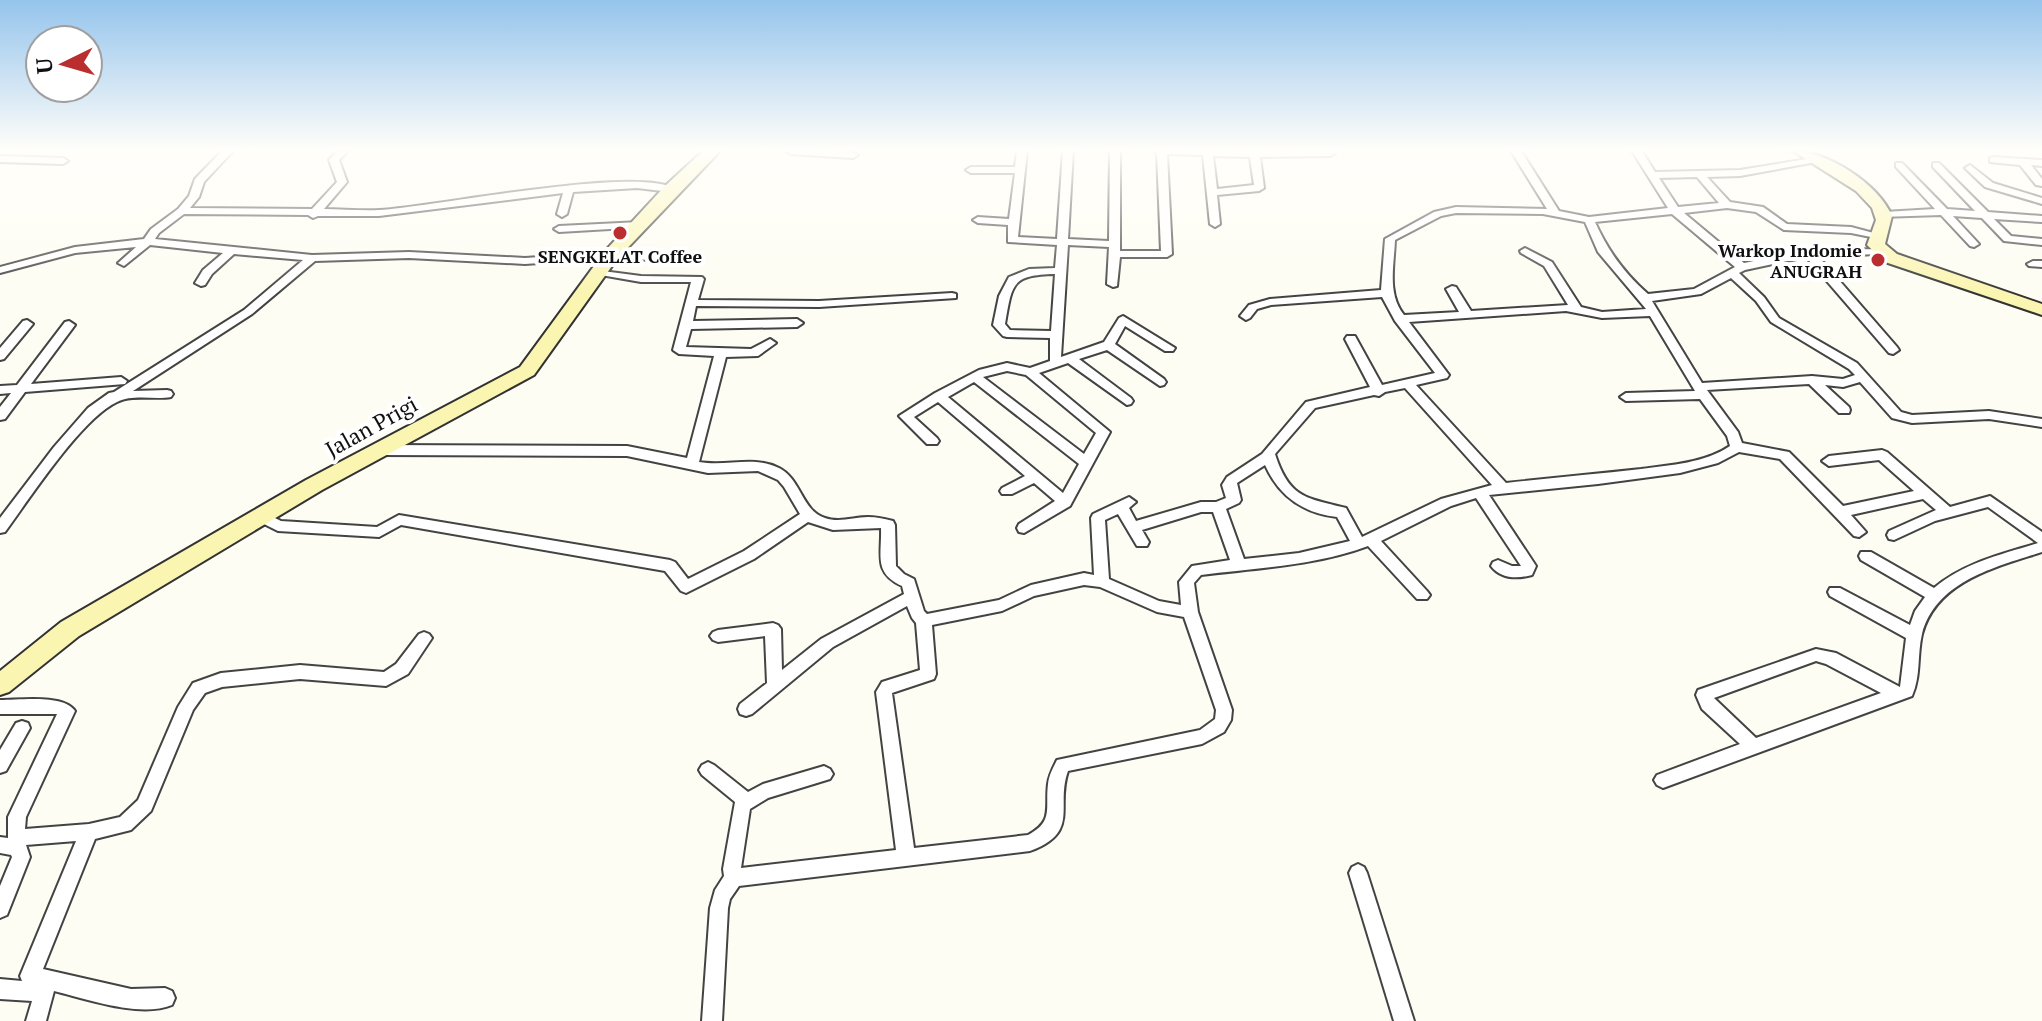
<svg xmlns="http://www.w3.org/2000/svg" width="2042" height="1021" font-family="'PT Serif',serif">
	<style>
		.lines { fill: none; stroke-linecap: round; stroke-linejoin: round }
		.street-casing { stroke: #434343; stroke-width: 4 }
		.secondary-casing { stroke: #323232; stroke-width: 4 }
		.street { fill: #fff; fill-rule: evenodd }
		.secondary { fill: #fbf5b2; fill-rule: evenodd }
		.poi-dot { fill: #ba2e2f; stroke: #fff; stroke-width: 3 }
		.labels { text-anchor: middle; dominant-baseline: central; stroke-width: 8; stroke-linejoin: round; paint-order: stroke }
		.far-poi-label { font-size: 18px; font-weight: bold; fill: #101010; stroke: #fff; text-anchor: end }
		.street-label { font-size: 22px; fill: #101010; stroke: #fff }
	</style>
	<rect width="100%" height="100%" fill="#fefdf3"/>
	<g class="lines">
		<defs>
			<g id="street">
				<path d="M222,151H233L204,182L199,197L190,208L312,209L337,182L329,160L336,153L334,151L347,152L339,160L347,182L324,209C342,209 361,211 379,210C435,207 637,165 676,189L671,192L637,188L573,192L567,214L562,217L557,214L563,193L379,216H318L313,218L308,215L184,214L159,233L155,239L312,255L409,252L525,258L611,252L672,255L677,258L672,261L611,258L525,264L409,258L315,261L252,314L133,391L167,390L171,391L173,394L171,397C155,400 132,394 117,402C81,419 30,498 5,532L0,533V518L54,447L88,408L109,393L114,392L244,310L303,260L234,254L212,274L205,285L201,286L195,283L203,270L223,253L150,245L124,266L118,263L136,247L75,253L0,273V267L75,247L144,239L151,229L178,209L189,196L195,179Z"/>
				<path d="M786,151C805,151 842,147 858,155L853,158L791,154Z"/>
				<path d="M1017,151H1027L1018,237L1057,239L1063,151H1073L1068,239L1109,241L1110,151H1120V251H1161L1157,153L1154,151H1334L1335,153L1330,156L1260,157L1264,188L1259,191L1217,195L1220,224L1215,227L1210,224L1203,155L1167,154L1172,254L1167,257H1120L1117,286L1113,287L1107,284L1109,247L1068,245L1061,357L1104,342L1119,318L1123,316L1175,348L1173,351H1165L1125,326L1115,344L1164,379L1166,382L1164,385L1160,386L1107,350L1079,359L1131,398L1133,401L1131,404L1127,405L1068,363L1039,373L1110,432L1070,506L1024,533L1019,532L1017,528L1019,524L1055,501L1034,483L1012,494H1002L1000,491L1002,488L1025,476L938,402L914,417L937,438L939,441L937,444H927L899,416L935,393L979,370L1007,363L1030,368L1050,361V338L1007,337L1003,336L993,325L999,296L1009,277L1029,269L1055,268L1057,245L1008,242V225L978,223L973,220L978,217L1009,219L1015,173H971L966,170L971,167H1015ZM1213,156L1250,157L1254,185L1217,189ZM1055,274L1051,331L1010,330L1005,324C1012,284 1011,275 1055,274ZM1007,371L1026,375L1096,433L1084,454L983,377ZM974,382L1079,464L1063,493L948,397Z"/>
				<path d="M1511,151H1521L1559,211L1589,217L1668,208L1632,151H1642L1655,172L1740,170L1819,157V161L1816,162L1740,176L1707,177L1730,202L1763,207L1787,224L1851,227L1881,235V239L1851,233L1784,230L1756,212L1727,208L1684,213L1744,263L1809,250L1885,249L1886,251L1881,254L1818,256L1897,347L1899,350L1893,354L1889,353L1806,257L1745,270L1739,273L1764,297L1779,318L1857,363L1901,412L1912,415L1989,411L2042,419V427L1989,419L1912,423L1892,418L1860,382L1843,387L1825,385L1849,407L1850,410L1849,413H1839L1809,384L1707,390L1738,432L1742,443L1789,452L1843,506L1914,491L1879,460L1829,466L1822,461L1829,456L1882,450L1887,452L1950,507L1990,496L2042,532V552C1996,567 1936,581 1922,634C1917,655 1921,676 1912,696L1663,788L1657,785L1654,780L1657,775L1740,744L1702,709L1696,695L1698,690L1816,649L1836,653L1900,687L1906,638L1830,596L1828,592L1830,588H1840L1910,625L1915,611L1925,597L1861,560L1859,556L1861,552H1871L1934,588C1963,563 2003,554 2038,543L1988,507L1935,521L1894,540L1889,539L1887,535L1889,531L1936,510L1923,499L1851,515L1866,532L1859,537L1854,536L1780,459L1739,452L1718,463L1680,473L1598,484L1489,495L1536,566L1532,575C1517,579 1501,579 1491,566L1493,562L1498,560L1512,566H1521L1476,498L1451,506L1381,541L1427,591L1430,595L1427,599H1417L1368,546C1314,566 1257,568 1201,575L1194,583L1198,612L1232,710L1231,720L1224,732L1202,744L1068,771C1055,807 1081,832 1030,851L739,886L730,899L728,908L722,1021H702L710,908L715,890L724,876L723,869L735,802L702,775L699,770L702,765L708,762L714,765L748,792L763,784L824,766L830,769L833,774L830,779L768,798L750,809L741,868L896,850L876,692L882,682L920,670L916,623L912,618L907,606L833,647L752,714L746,716L740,714L738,709L740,704L767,683L765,636L718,642L713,640L710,636L713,632L718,630L773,623L778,625L781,629L782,670L821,639L904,594L902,586C873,573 882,555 881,528L833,530L808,522L754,559L686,593L681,591L665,571L401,525L379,537L278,531L256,520L254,516L261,511L281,521L377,527L399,515L670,560L675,562L688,579L744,551L800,514L784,487L778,480L758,471L708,473L627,456L378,455L371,450L378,445L627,446L687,458L714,356L679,354L673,350L691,282H641L595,274V270L641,276L702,277L704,279L698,300L819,301L952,293L956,294V298L819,307L696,306L693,321L797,319L803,323L797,327L691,329L686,347L751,349L770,339L776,343L758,356L726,357L699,462C727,467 753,455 779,468C801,479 802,511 825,518C839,523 854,517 868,517C877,517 885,519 893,521L895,525L896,566L904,574L914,579L924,611L927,614L999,600L1031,585L1084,573L1094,575L1091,518L1093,514L1129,497L1136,502L1129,508L1136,521L1201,502H1216L1226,498L1222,485L1227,477L1262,454L1306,402L1370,387L1345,339L1347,336H1355L1382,385L1435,373L1395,321L1382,297L1271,305L1257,309L1250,318L1246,320L1240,316L1249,305L1270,299L1381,290L1385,239L1434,212L1456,207L1547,209ZM1697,177L1719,203L1678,207L1659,178ZM1456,213L1543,214L1585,222L1598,252L1646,309L1602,312L1581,307L1552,262L1525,248L1520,251L1521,253L1544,266L1568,305L1471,311L1456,287L1452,286L1446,289L1459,312L1404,315C1387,294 1394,266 1395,240L1441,216ZM1672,214L1735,267L1694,289L1648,294C1624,273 1608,251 1595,222ZM1731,278L1756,301L1771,322L1849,369L1855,375L1843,379L1812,376L1702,383L1652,301L1701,294ZM1566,311L1602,318L1650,316L1695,391L1626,393L1620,397L1626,401L1700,399L1727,436L1730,446C1705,463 1671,465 1641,469C1596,474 1551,478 1506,483L1416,385L1447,378L1449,375L1409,322ZM1405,388L1492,485L1441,499L1362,537L1346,508C1306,498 1289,498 1275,454L1315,408L1374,395L1379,396L1385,392ZM1265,465C1279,496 1302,513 1337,517L1350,541L1299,553L1244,559L1226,509L1239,503L1241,500L1237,483ZM1201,512H1213L1230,560L1192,566L1179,582L1181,605L1159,601L1109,579L1105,520L1118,514L1137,546H1147L1149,542L1142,530ZM1084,585L1100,587L1157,612L1184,617L1216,710L1215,719L1200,730L1057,760C1053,768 1049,775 1048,784C1045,809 1054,821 1028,835L914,848L892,693L934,679L936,674L932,625L1002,611L1034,596ZM1816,661L1826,664L1881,693L1756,738L1714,698Z"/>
				<polygon points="0,156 63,158 68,161 63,164 0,162"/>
				<polygon points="1993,157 2042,160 2042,166 2031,165 2042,179 2042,186 2036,185 2020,165 1990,162 1990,158"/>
				<polygon points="1896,163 1902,163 1947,209 1975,211 1933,167 1933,163 1939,163 1988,212 2042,216 2042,222 1994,219 2011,236 2042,239 2042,245 2004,241 1982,218 1953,216 1979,244 1974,247 1970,246 1941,215 1880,217 1879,215 1884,212 1935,209 1896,167"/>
				<polygon points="1970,165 1993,183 2042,198 2042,204 1985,187 1965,168"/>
				<polygon points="640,222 645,225 644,227 559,232 554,229 559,226"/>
				<polygon points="2033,261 2042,261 2042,267 2029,266 2027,264"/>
				<polygon points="27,320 33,324 4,359 0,360 0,348 23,321"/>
				<polygon points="69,321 75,325 31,384 121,377 127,381 125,384 25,392 5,419 0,420 0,407 11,393 0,394 0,386 17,385 65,322"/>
				<path d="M424,632L429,634L432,638L408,674L386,686L300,679L222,687L205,693L193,710L151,811L131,830L95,839L43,969L131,989L165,988L172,991L175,998L172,1005C140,1018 87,999 54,991L46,1021H26L32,1001L0,999V979L22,981L20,976L76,841L26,845L30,857L7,915L0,918V886L12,857L11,855L0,853V837L8,838V817L57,714H0V700C20,700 64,694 75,711L26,817L25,829L89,824L120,817L138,800L178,707L193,683L221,673L300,665L384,672L396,664L419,634Z"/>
				<polygon points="22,721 28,723 30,728 6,771 0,773 0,750 16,723"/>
				<polygon points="1358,864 1364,867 1367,873 1414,1021 1394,1021 1349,873 1352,867"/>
			</g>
			<g id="secondary">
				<polygon points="703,151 720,151 617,259 534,375 322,490 79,636 9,692 0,695 0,671 61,622 306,480 520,367 605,251 665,186"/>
				<path d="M1793,151C1828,151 1878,184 1892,216L1885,244L1897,254L2042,304V315L1885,262L1867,245L1876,220L1872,208L1856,191Z"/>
			</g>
		</defs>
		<!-- street casing -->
		<use href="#street" class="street-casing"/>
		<!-- secondary casing -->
		<use href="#secondary" class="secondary-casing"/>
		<!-- street -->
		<use href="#street" class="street"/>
		<!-- secondary -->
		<use href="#secondary" class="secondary"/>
	</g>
	<!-- sky -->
	<linearGradient id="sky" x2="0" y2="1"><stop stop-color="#95c4ec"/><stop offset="0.51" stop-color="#fffefa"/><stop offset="1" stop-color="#fffefa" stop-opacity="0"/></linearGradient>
	<rect width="2042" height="294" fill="url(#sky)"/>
	<!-- markers -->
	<g class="poi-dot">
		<circle cx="620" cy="233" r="8"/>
		<circle cx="1878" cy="260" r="8"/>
	</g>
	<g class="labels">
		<!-- far-poi labels -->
		<g class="far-poi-label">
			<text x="1862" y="250">Warkop Indomie<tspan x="1862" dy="21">ANUGRAH</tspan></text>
			<text x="620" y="256" text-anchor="middle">SENGKELAT Coffee</text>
		</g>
		<!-- street labels -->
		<g class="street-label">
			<text transform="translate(371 426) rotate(-29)">Jalan Prigi</text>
		</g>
	</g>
	<!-- north arrow -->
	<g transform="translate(64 64) rotate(265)"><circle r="38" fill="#ffffff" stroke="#9f9f9f" stroke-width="2"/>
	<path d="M0-6L14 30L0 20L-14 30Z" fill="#ba2e2f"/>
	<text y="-12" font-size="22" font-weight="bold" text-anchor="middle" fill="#101010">U</text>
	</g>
</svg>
